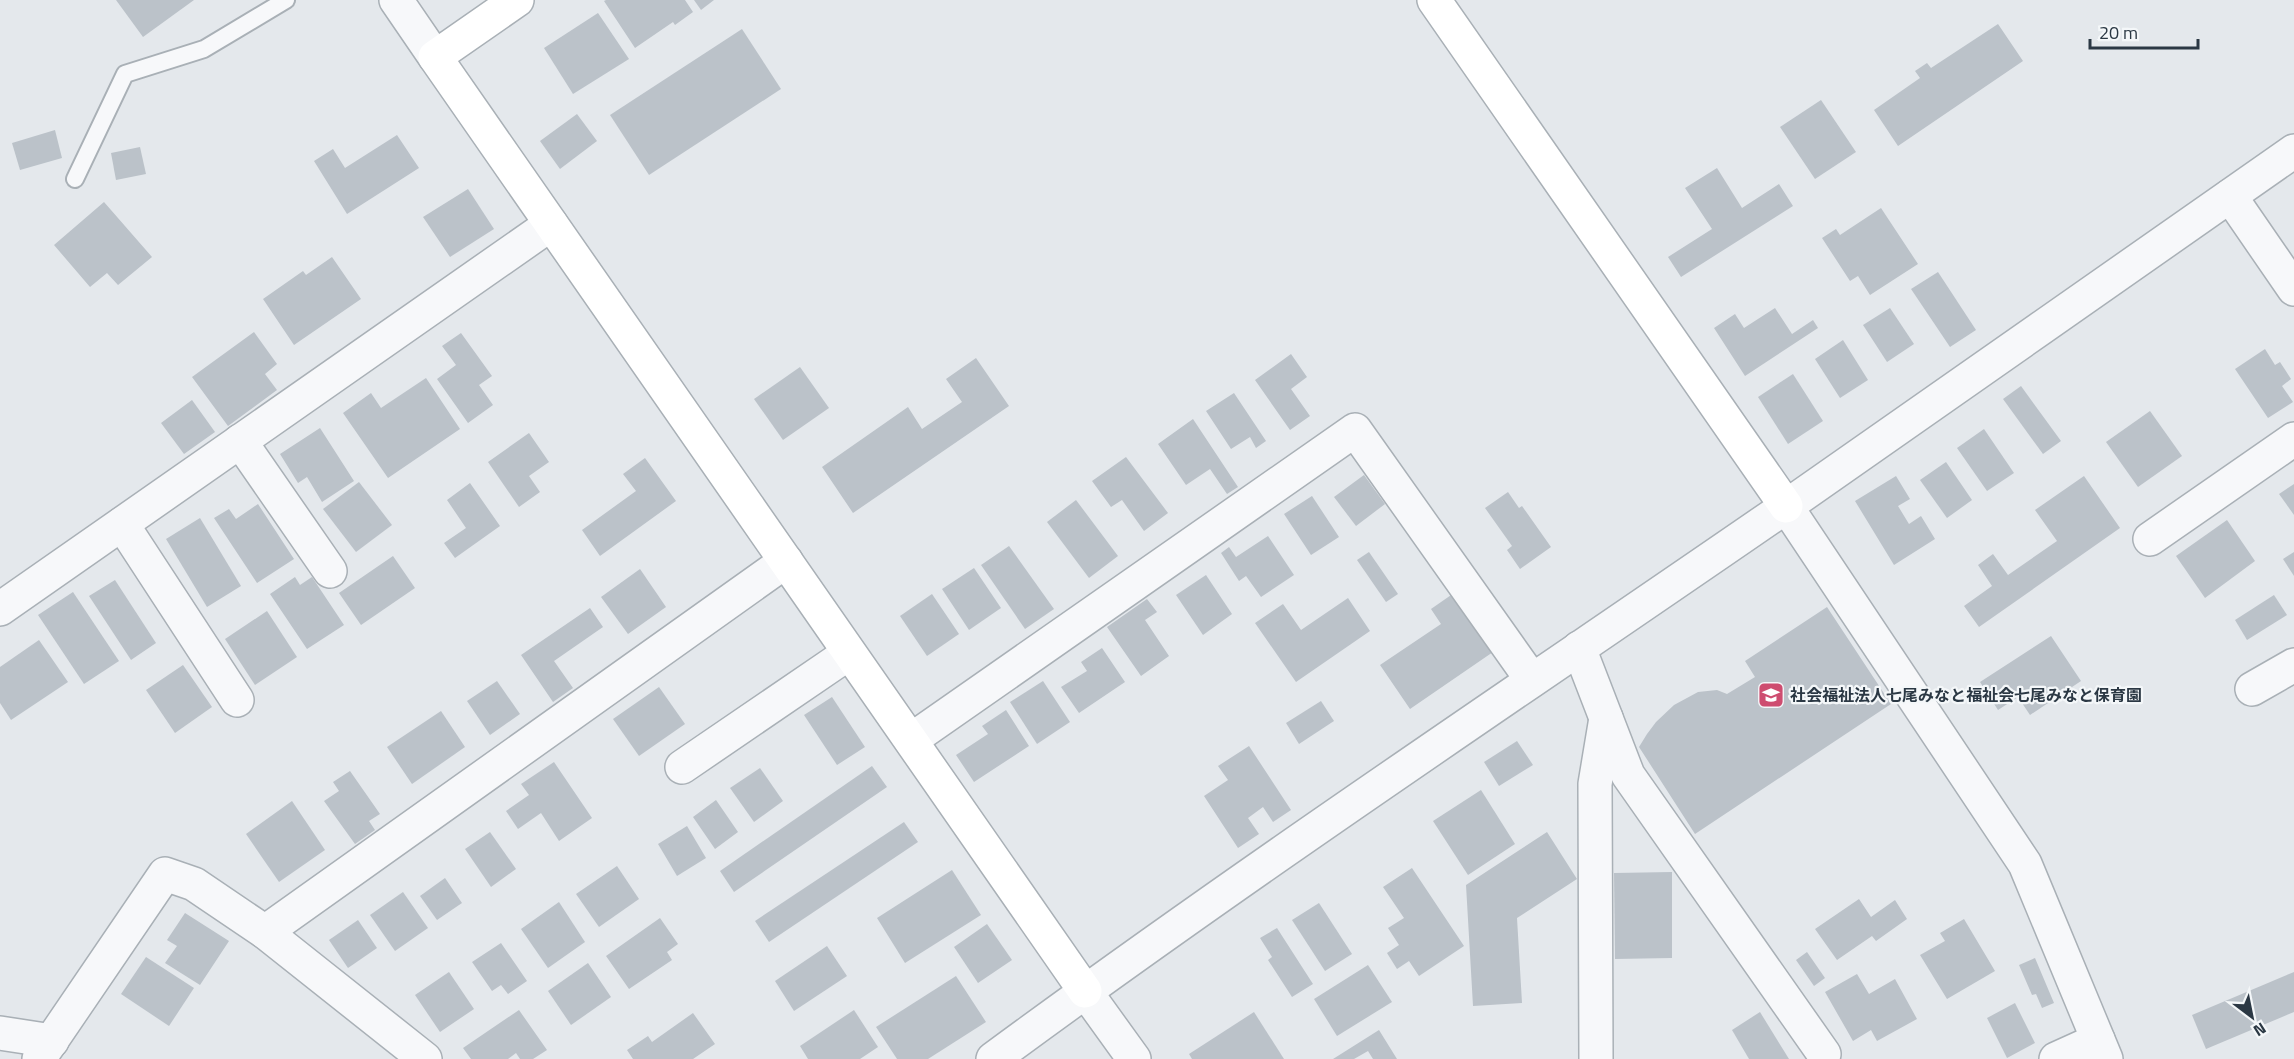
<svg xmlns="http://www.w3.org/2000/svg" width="2294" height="1059" font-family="'Titillium Web','Noto Sans JP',sans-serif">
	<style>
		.building { fill: #bbc2c9 }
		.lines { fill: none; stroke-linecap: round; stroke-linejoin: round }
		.lane-casing { stroke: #a9b0b6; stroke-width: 20 }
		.street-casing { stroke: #a9b0b6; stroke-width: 36 }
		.secondary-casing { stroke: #a9b0b6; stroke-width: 36 }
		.lane { stroke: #f7f8fa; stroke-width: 16 }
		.street { stroke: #f7f8fa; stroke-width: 33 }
		.secondary { stroke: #fff; stroke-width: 33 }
		.labels { text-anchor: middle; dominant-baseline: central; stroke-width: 4.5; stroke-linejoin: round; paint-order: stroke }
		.poi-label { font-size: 16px; font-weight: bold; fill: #2b3844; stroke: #f4f7f9; text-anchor: start }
	</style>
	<rect width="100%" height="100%" fill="#e4e8ec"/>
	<!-- building -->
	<g class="building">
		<polygon points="116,0 194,0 143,37"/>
		<polygon points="606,0 685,0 693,12 675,25 673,22 635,48 604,1"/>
		<polygon points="694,0 714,0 701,10"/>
		<polygon points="598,13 629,59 573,94 544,48"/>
		<polygon points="1998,24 2023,61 1898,146 1874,110 1920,78 1915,71 1927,63 1931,68"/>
		<polygon points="742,29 781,89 649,175 610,115"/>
		<polygon points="1821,100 1856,152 1815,179 1780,127"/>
		<polygon points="577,114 597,141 560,169 540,141"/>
		<polygon points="55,130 62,158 20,170 12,143"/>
		<polygon points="397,135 419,168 347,214 314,161 333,149 345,168"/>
		<polygon points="140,147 146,174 116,180 111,153"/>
		<polygon points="1717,168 1742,208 1779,184 1793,206 1681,277 1668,257 1712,229 1685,188"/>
		<polygon points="468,189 494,229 450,257 423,217"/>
		<polygon points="104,202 152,257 118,285 107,273 90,287 54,245"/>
		<polygon points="1881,208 1918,264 1870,295 1858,276 1850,281 1822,238 1836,229 1840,235"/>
		<polygon points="332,257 361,299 294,345 263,299 303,271 306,275"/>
		<polygon points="1938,272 1976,330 1950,347 1911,289"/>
		<polygon points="1775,308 1792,334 1813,320 1818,328 1745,376 1714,328 1735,314 1744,328"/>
		<polygon points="1890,308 1914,344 1887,362 1863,325"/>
		<polygon points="254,332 277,364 265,374 277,390 228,426 192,377"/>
		<polygon points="461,333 492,376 479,385 493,405 468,423 437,379 456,365 442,346"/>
		<polygon points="1843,340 1868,380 1840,398 1815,359"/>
		<polygon points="2265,349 2275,365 2280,362 2291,379 2282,386 2293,402 2268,418 2235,369"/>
		<polygon points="1291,354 1307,377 1291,389 1310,416 1290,430 1255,380"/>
		<polygon points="976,358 1009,406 853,513 822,467 908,407 922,429 962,402 946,379"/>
		<polygon points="800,367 829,408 783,440 754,399"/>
		<polygon points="1793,374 1823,421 1788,444 1758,397"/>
		<polygon points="426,378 460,429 388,478 343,413 371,393 381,408"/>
		<polygon points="2021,386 2061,441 2043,454 2003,399"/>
		<polygon points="1234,393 1266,441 1256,448 1250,437 1231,449 1206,411"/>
		<polygon points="192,400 215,432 184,454 161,423"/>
		<polygon points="2150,411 2182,456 2138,487 2106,442"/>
		<polygon points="1193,419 1238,487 1227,494 1210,469 1186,485 1158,444"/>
		<polygon points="320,428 354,481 322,502 307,477 298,483 280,454"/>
		<polygon points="1984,429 2014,473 1987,491 1957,448"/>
		<polygon points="529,433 549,462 529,476 540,492 519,507 488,462"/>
		<polygon points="1126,457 1168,513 1144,531 1122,500 1111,507 1092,481"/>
		<polygon points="645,458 676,501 600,556 582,530 636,491 623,474"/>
		<polygon points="1946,462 1972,500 1947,518 1920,480"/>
		<polygon points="1364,475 1385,504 1356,526 1334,497"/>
		<polygon points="1896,476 1910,499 1898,506 1909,524 1921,516 1935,539 1894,565 1855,501"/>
		<polygon points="2084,476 2120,528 1979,627 1964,606 1992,586 1978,565 1993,554 2008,575 2057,541 2035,510"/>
		<polygon points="359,482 392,525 356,552 323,509"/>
		<polygon points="470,483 500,526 455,558 444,543 466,528 447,500"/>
		<polygon points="2294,484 2294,515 2279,494"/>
		<polygon points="1508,492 1519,508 1522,506 1551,547 1520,569 1507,550 1512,546 1485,508"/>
		<polygon points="1312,496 1339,537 1311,555 1284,514"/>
		<polygon points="1076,500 1118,556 1089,578 1047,522"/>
		<polygon points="258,504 294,559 257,583 214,518 229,509 236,519"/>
		<polygon points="200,518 241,586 207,607 166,539"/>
		<polygon points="2227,520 2255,561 2205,598 2176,556"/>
		<polygon points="1268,536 1294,575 1261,597 1246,576 1239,581 1221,553 1229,547 1236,557"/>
		<polygon points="1009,546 1054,609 1025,629 981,565"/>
		<polygon points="1369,552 1398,594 1386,602 1357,560"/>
		<polygon points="2294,552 2294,576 2283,559"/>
		<polygon points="393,556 415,588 361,625 339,593"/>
		<polygon points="974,568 1001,608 969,630 942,589"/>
		<polygon points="640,569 666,607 628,634 601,597"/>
		<polygon points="1206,575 1232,614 1203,635 1176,595"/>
		<polygon points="295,577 300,585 312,577 344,625 307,649 270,594"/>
		<polygon points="115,580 156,643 131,660 89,596"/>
		<polygon points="73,592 119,661 84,684 38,615"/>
		<polygon points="1454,593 1493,652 1410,709 1380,665 1441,624 1431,609"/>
		<polygon points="932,594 959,634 927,656 900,616"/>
		<polygon points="2274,595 2287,615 2247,640 2235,620"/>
		<polygon points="1348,598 1370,631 1296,682 1255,623 1283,604 1301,630"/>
		<polygon points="1147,599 1157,612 1145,620 1169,656 1141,676 1107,627"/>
		<polygon points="1827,607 1891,704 1695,834 1639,747 1647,734 1656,722 1674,705 1698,692 1717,690 1727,694 1755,677 1745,661"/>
		<polygon points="590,608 603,627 554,661 573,688 553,702 521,655"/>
		<polygon points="267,611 297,657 255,685 225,639"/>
		<polygon points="2051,636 2081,681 2030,715 2018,697 1998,710 1980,682"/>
		<polygon points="39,640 68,682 11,720 0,703 0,667"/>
		<polygon points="1102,648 1125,682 1079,713 1061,687 1087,671 1081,662"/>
		<polygon points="183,665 212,707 175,733 146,690"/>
		<polygon points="497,681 520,714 490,735 467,701"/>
		<polygon points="1043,681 1070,722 1037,744 1010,702"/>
		<polygon points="659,687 685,724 639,756 613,719"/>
		<polygon points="832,697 865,747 837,765 804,715"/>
		<polygon points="1321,701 1334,721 1299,744 1286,723"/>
		<polygon points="1006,710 1029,746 974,782 956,755 988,734 982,726"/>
		<polygon points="441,711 465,747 412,784 387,747"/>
		<polygon points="1517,741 1533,765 1499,786 1484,762"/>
		<polygon points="1249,746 1291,810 1273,822 1263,807 1248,818 1259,834 1238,848 1204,796 1228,780 1218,766"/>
		<polygon points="554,762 592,818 559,841 541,813 518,829 506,811 529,795 521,784"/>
		<polygon points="872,766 887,787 734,892 720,871"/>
		<polygon points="760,768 783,801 754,822 730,788"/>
		<polygon points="350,771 380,814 369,821 375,830 355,844 324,801 339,791 333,782"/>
		<polygon points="1481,790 1515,844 1468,875 1433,821"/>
		<polygon points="716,800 738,832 715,849 693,817"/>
		<polygon points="292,801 325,850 279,882 246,834"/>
		<polygon points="904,822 918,842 769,942 755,921"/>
		<polygon points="687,826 706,858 677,876 658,844"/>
		<polygon points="490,832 516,869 491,887 465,849"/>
		<polygon points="1547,832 1577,879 1517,918 1522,1003 1473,1006 1466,885"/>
		<polygon points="617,866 639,899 599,927 576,894"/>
		<polygon points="1412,868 1464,946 1419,976 1409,961 1397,969 1387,953 1399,945 1388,928 1404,918 1383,887"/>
		<polygon points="952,870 981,915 905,963 877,918"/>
		<polygon points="1672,872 1672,958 1615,959 1614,873"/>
		<polygon points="445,878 462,903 437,920 420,896"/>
		<polygon points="403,892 428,928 395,951 370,915"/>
		<polygon points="1859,899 1871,917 1895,900 1907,919 1876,941 1872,936 1837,960 1815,929"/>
		<polygon points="559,902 585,942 548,968 521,929"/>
		<polygon points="1319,903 1352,954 1325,971 1292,920"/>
		<polygon points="185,913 229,941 200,985 165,963 177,946 167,940"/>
		<polygon points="660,918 678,944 667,952 672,960 629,989 606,956"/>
		<polygon points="1964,919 1995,971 1947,999 1920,955 1945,941 1940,933"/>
		<polygon points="358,920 377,948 348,968 329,940"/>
		<polygon points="987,924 1012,960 978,983 954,947"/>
		<polygon points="1277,928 1313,984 1292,997 1268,960 1272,957 1260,938"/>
		<polygon points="501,943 527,981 508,994 501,985 492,991 472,962"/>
		<polygon points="827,946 847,976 794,1011 775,981"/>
		<polygon points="1807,952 1825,978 1814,986 1796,960"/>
		<polygon points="146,957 194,988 169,1026 121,994"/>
		<polygon points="2035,958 2054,1003 2042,1008 2036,994 2032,995 2019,965"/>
		<polygon points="588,963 611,997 571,1025 548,991"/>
		<polygon points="1368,965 1392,1002 1337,1036 1314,999"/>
		<polygon points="449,972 474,1009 440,1032 415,995"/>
		<polygon points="2294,972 2294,1012 2206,1049 2192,1015"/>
		<polygon points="1857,974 1869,994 1895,979 1917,1019 1877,1041 1871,1030 1853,1041 1825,992"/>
		<polygon points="956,976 986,1022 928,1059 897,1059 876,1027"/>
		<polygon points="2015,1003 2035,1043 2007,1058 1987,1018"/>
		<polygon points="519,1010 547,1050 533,1059 520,1059 516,1053 508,1059 471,1059 463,1048"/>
		<polygon points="854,1010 878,1047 860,1059 808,1059 800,1046"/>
		<polygon points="1254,1012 1284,1059 1192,1059 1189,1054"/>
		<polygon points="1760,1012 1789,1059 1749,1059 1732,1030"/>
		<polygon points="693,1013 715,1044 693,1059 633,1059 627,1050 648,1036 652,1042"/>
		<polygon points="1379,1030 1397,1059 1373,1059 1368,1051 1354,1059 1333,1059"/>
	</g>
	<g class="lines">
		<defs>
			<polyline id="lane" points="75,179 125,74 204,49 286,0"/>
			<g id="street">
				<polyline points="396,0 435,57"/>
				<polyline points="2230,196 2294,289"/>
				<polyline points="240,441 330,571"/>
				<polyline points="1786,506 2025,864 2106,1059"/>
				<polyline points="122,524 237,700"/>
				<polyline points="2150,539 2294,439"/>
				<polyline points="0,609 551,224"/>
				<polyline points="1579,648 1628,775 1824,1054"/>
				<polyline points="2252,689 2294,665"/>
				<polyline points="911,740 1355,430 1532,680"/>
				<polyline points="682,767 849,653"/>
				<polyline points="265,932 786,561"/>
				<polyline points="1085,991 1134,1059"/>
				<polyline points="0,1033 52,1041"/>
				<polyline points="39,1059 165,874 194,884 265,932 425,1059"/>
				<path d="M993,1059C1252,868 1520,690 1784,508C1955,390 2123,269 2294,151"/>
				<polyline points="1596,1059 1595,784 1606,718"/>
				<polyline points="2056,1059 2098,1040"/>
			</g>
			<g id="secondary">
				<polyline points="517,0 435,57 1085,991"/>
				<polyline points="1434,0 1786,506"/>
			</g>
		</defs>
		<!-- lane casing -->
		<use href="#lane" class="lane-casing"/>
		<!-- street casing -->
		<use href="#street" class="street-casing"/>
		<!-- secondary casing -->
		<use href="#secondary" class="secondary-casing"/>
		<!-- lane -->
		<use href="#lane" class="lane"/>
		<!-- street -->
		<use href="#street" class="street"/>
		<!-- secondary -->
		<use href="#secondary" class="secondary"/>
	</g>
	<!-- icons -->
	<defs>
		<symbol id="school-square" viewBox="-11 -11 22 22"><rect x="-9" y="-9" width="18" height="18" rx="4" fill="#ce4c70" stroke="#f4f7f9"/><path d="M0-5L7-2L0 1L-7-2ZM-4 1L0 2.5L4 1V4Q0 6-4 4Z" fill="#fff"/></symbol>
	</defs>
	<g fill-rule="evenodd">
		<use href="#school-square" x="1756" y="680" width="30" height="30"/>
	</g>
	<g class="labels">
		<!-- poi labels -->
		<g class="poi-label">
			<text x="1790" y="695">社会福祉法人七尾みなと福祉会七尾みなと保育園</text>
		</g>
	</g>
	<!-- north arrow -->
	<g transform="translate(2252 1017) rotate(148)" stroke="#f4f7f9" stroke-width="4.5" paint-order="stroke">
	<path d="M0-4.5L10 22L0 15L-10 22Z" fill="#2b3844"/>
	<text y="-9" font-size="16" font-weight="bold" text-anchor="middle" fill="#2b3844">N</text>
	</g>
	<!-- scale -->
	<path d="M2090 39v9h108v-9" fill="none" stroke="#2b3844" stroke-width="3"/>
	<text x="2099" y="39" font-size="18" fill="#2b3844" stroke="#f4f7f9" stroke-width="4.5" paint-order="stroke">20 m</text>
</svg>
